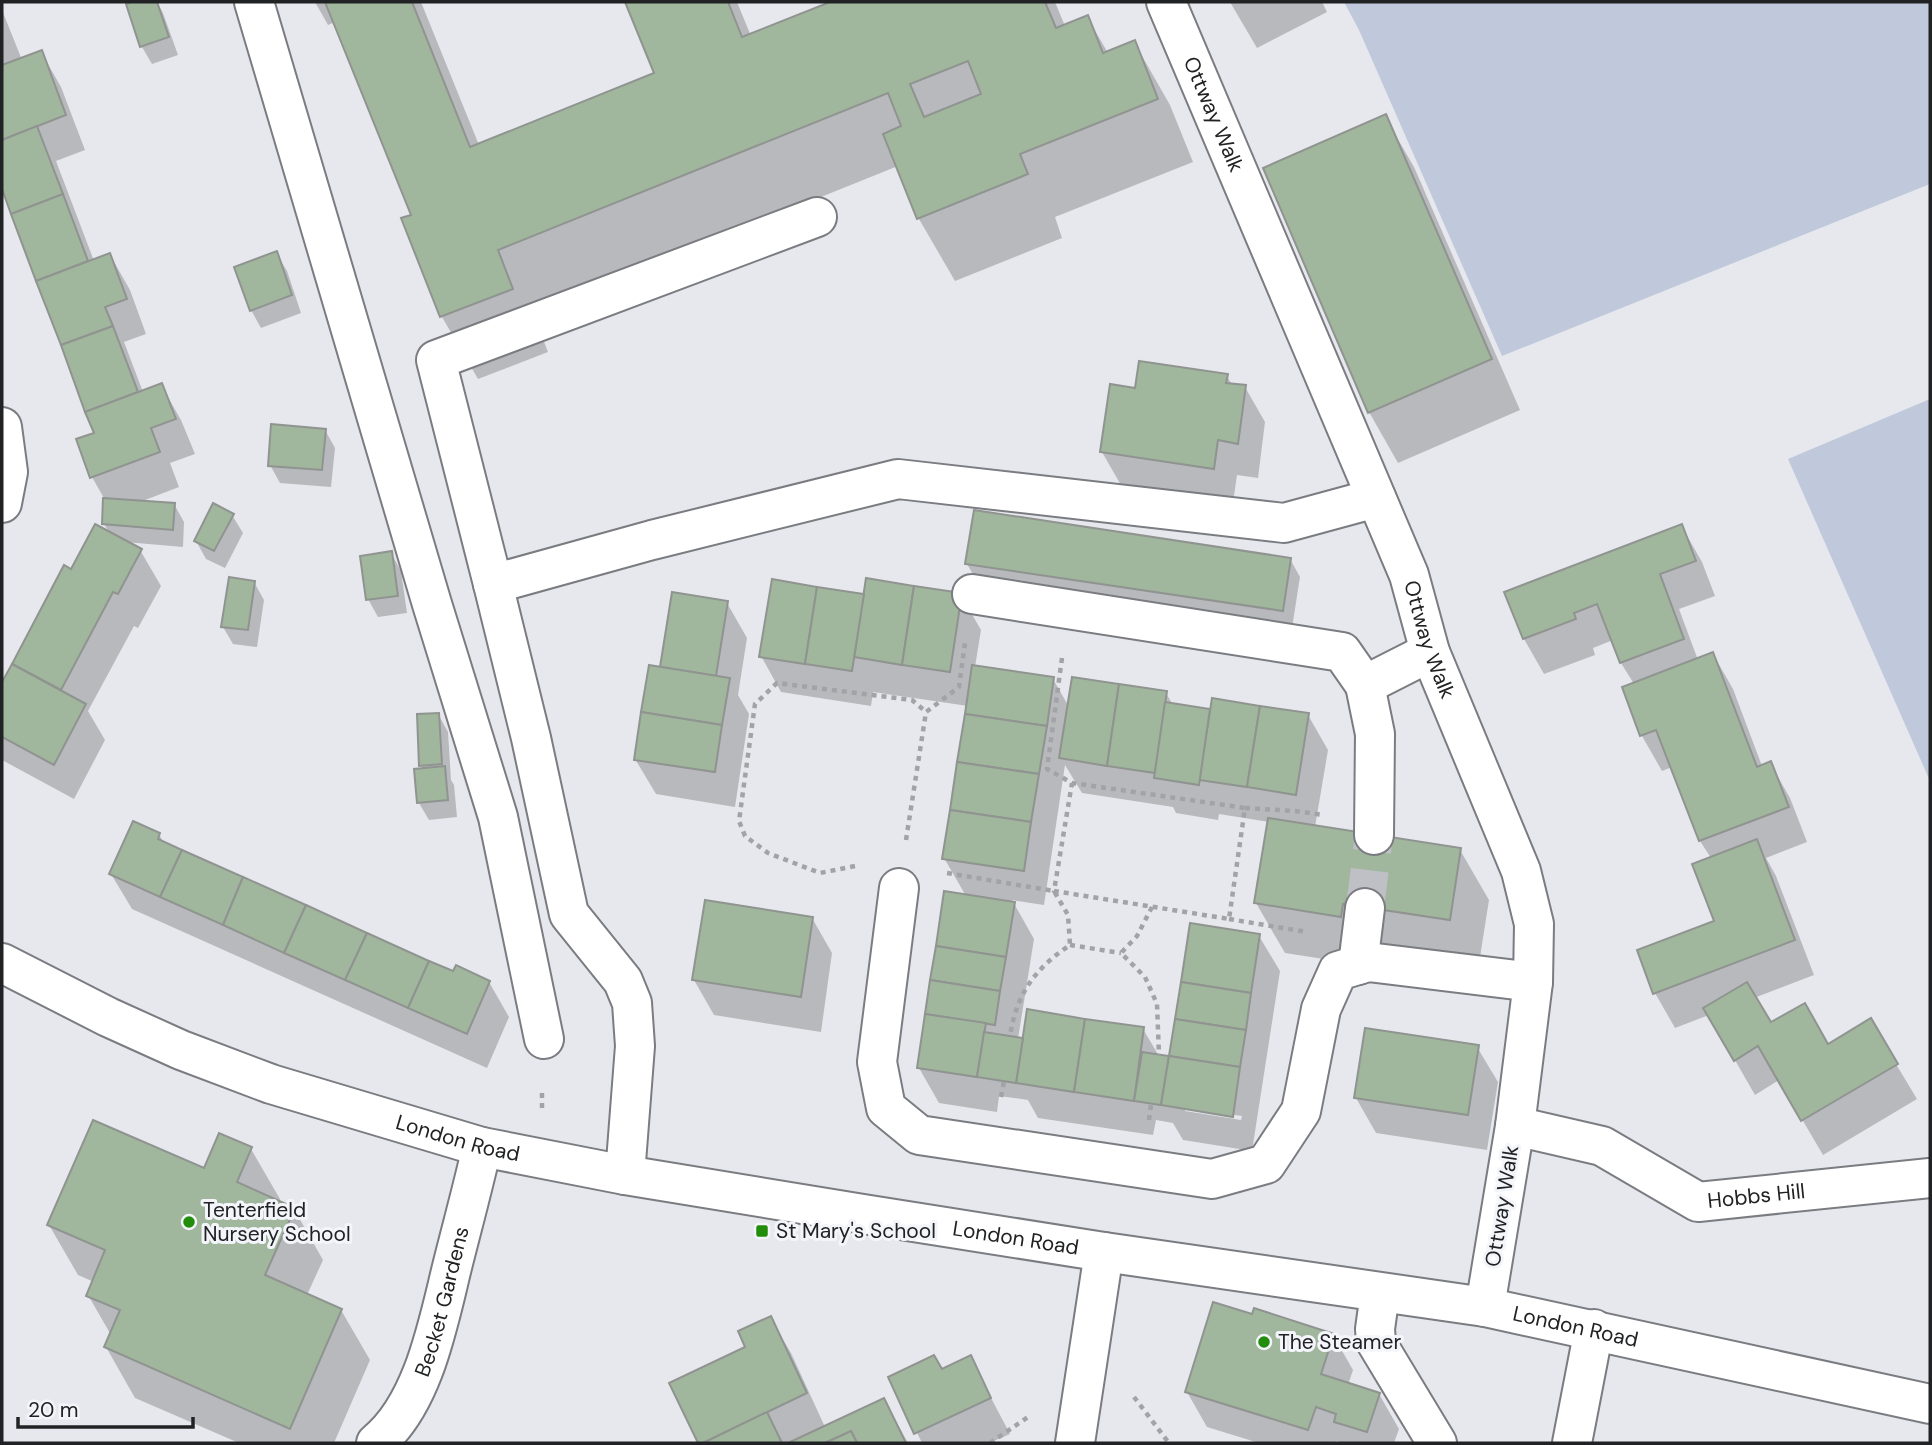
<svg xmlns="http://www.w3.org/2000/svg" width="1932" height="1445" font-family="'DM Sans',sans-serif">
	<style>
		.park { fill: #c0c8db }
		.shadow { fill: #0003; fill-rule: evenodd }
		.building { fill: #a0b69d; stroke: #909490; stroke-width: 2; fill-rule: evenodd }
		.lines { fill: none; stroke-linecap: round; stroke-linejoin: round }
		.minor-tunnel { stroke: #bfc0c5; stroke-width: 38; stroke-dasharray: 38 19; stroke-linecap: butt }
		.minor-casing { stroke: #7a7c81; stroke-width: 42 }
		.path { stroke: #a1a3a7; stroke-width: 4.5; stroke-dasharray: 5 5; stroke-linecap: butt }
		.minor { stroke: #fff; stroke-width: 38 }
		.poi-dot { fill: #228c0b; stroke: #f3f5fa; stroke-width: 2.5 }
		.labels { text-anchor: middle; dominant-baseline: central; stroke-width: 6; stroke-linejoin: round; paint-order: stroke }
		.street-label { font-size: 21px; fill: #212224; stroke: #f3f5fa }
		.poi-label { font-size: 21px; fill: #212224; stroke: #f3f5fa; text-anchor: start }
	</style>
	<rect width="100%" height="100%" fill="#e6e8ed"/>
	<!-- park -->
	<g class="park">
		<polygon points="1344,2 1930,2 1930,184 1502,356 1359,30"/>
		<polygon points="1930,399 1930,781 1788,459"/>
	</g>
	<!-- shadow -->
	<g class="shadow">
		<polygon points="136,2 157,2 163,13 178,55 152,64 142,47 128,5"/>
		<polygon points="315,2 421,2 479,145 656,73 627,2 737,2 751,36 835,2 1055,2 1065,26 1087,17 1108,53 1134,42 1170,105 1193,162 1055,217 1062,238 955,281 919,219 898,166 533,313 548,352 478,379 442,317 404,219 413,216 335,22 328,25"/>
		<polygon points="1230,2 1322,2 1327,12 1257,48"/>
		<polygon points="2,10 22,60 41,52 61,87 85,150 56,161 94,261 110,255 130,290 146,334 124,342 143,392 161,385 181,420 195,454 170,463 179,487 140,502 174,504 184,522 183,547 125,542 140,550 161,586 138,628 134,626 88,711 105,740 74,799 2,760 2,687 65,568 72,572 110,534 104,524 105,500 92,477 79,440 96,434 2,184"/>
		<polygon points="1385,117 1414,167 1520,410 1398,463 1369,412"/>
		<polygon points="276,253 287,271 301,313 261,328 251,310"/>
		<polygon points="1227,376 1232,385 1245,387 1265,422 1258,478 1237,475 1233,503 1122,487 1102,452 1136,390"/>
		<polygon points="325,430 335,448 331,487 280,483 270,465"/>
		<polygon points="232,515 243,533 225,568 206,559 196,541"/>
		<polygon points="1682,527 1702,562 1715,596 1679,609 1698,660 1713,654 1733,689 1762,766 1770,763 1790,798 1807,842 1766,858 1776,876 1814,975 1754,998 1770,1025 1827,1046 1870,1021 1917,1099 1823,1155 1779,1080 1755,1095 1709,1015 1675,1028 1655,993 1716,922 1711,858 1700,841 1672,767 1662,771 1642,736 1624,688 1634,684 1621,663 1613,640 1593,648 1595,655 1544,674 1524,639 1507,593"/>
		<polygon points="391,553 401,571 407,613 378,617 368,599"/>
		<polygon points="1290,559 1300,577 1292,628 977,581 967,564"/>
		<polygon points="254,582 264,600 257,647 233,644 223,627"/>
		<path d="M961,595L981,630L975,667L1053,679L1069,707L1166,693L1173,705L1212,711L1308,715L1328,750L1315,827L1460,850L1489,900L1478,970L1369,966L1285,953L1256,903L1269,822L1219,814L1218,820L1176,813L1173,807L1082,793L1065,765L1044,905L1012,900L1034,939L1018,1039L1143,1029L1159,1056L1170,1058L1259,936L1280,971L1252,1151L1183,1140L1173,1123L1156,1120L1153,1135L1038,1118L1028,1100L999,1096L997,1112L939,1103L919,1068L966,896L944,858L968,706L873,692L871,706L781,692L761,656L866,596ZM1185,1108L1242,1116L1241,1120L1185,1111Z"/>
		<polygon points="727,603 747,638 738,695 749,714 735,807 656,794 635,759 661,669"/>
		<polygon points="438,714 448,732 451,780 454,785 457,817 429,820 419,803 423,770 421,765"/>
		<polygon points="159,834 164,844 453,973 489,982 509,1017 487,1068 132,909 111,874"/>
		<polygon points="812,918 832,953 821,1032 714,1015 694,980"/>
		<polygon points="1477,1047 1498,1082 1487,1150 1376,1133 1356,1098"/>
		<polygon points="251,1149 280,1199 279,1203 294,1209 323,1260 307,1295 341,1310 370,1360 334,1443 239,1443 135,1398 106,1347 111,1335 88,1295 94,1282 78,1275 49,1225 205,1170"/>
		<polygon points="770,1318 791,1353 825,1427 884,1400 908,1443 699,1443 671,1383 747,1348"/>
		<polygon points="1333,1335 1353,1370 1348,1385 1379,1394 1399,1429 1394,1443 1343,1443 1336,1441 1335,1443 1259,1443 1207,1427 1187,1392"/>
		<polygon points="970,1358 1010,1434 989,1443 922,1443 890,1377 941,1371"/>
	</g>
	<!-- building -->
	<g class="building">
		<polygon points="131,2 157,2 169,37 140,47 126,4"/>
		<path d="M325,2H412L470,147L654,73L625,2H728L742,37L830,2H1045L1056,28L1088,15L1103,53L1135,40L1158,99L1020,154L1028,174L917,219L883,134L901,126L888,93L498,250L513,289L440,317L401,218L411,215ZM968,61L981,94L924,117L910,84Z"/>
		<polygon points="42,50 66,115 2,140 2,65"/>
		<polygon points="1386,114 1492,359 1368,413 1263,168"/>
		<polygon points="37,126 63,194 11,214 2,189 2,140"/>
		<polygon points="63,194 88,261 36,281 11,214"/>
		<polygon points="277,251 292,295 250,311 234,267"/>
		<polygon points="110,253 127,299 105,307 113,326 61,345 36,281"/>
		<polygon points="113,326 138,392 85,412 61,345"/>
		<polygon points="1139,361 1228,374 1226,383 1246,385 1238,444 1218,440 1214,469 1100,452 1110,384 1135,388"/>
		<polygon points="162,383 176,419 151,428 160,452 90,478 76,439 94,433 85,412"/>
		<polygon points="271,424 326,429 322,470 268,466"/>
		<polygon points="103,498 175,503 173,530 102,524"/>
		<polygon points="213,503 234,514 214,551 194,541"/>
		<polygon points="974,510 1291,558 1283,611 965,564"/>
		<polygon points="95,524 142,549 118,594 113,592 61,690 12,664 64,565 71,569"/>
		<polygon points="1682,524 1696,561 1660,574 1684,639 1620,663 1597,604 1574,613 1576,619 1523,639 1504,592"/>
		<polygon points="392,551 398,596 366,600 360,556"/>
		<polygon points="229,577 255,581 248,630 221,627"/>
		<polygon points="866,578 914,586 902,665 854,657"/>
		<polygon points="772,579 817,587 805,664 759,657"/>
		<polygon points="914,586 962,593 950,672 902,665"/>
		<polygon points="817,587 864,594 852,671 805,664"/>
		<polygon points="672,592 728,601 716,676 660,667"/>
		<polygon points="1713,652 1757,767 1771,761 1789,807 1699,841 1656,730 1640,736 1622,687"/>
		<polygon points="12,664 86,704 54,765 2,737 2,682"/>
		<polygon points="649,665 730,678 722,725 641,712"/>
		<polygon points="972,665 1054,677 1047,726 965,714"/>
		<polygon points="1072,677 1119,684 1107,766 1059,758"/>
		<polygon points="1119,684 1167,691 1155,773 1107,766"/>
		<polygon points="1212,698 1260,706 1247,787 1199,780"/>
		<polygon points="1165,702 1210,709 1199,785 1154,778"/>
		<polygon points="1260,706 1309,713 1296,795 1247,787"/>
		<polygon points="641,712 722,725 715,772 634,760"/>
		<polygon points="439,713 442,764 419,766 417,714"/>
		<polygon points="965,714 1047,726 1039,774 957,762"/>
		<polygon points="957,762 1039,774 1031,822 950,810"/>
		<polygon points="445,766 448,800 417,803 414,769"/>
		<polygon points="950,810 1031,822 1024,871 942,859"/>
		<polygon points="1268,818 1461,848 1450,920 1343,904 1341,917 1254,903"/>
		<polygon points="133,821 160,833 158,839 182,850 160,897 109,874"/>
		<polygon points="1757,839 1795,940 1653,994 1637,950 1714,921 1692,864"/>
		<polygon points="182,850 243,877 223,925 160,897"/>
		<polygon points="243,877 306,905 284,953 223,925"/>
		<polygon points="944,891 1015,902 1006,957 936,946"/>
		<polygon points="705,900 813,917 801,997 692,980"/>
		<polygon points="306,905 367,933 345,980 284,953"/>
		<polygon points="1190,923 1260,934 1251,993 1181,982"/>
		<polygon points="367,933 429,961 408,1008 345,980"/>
		<polygon points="936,946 1006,957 1000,991 930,980"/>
		<polygon points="429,961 453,971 456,965 490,981 467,1034 408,1008"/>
		<polygon points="930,980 1000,991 995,1025 925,1014"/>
		<polygon points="1181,982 1251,993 1246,1030 1175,1019"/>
		<polygon points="1747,982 1771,1022 1805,1003 1828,1044 1871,1018 1898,1064 1801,1121 1758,1046 1734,1061 1703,1008"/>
		<polygon points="1027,1009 1085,1019 1074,1092 1016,1083"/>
		<polygon points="925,1014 986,1023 977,1077 917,1068"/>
		<polygon points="1085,1019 1144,1027 1134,1101 1074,1092"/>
		<polygon points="1175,1019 1246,1030 1240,1067 1169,1056"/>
		<polygon points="1365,1028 1479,1045 1468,1115 1354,1098"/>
		<polygon points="984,1032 1023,1038 1016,1083 977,1077"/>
		<polygon points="1142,1052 1169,1056 1161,1105 1134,1101"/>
		<polygon points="1169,1056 1240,1067 1233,1117 1161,1105"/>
		<polygon points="93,1120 204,1168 219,1133 252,1147 237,1182 295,1208 265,1275 342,1309 290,1429 104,1347 120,1310 86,1296 105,1250 47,1225"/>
		<polygon points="1213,1302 1252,1314 1254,1308 1334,1334 1321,1374 1380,1393 1367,1432 1334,1422 1336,1414 1316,1407 1308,1430 1185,1392"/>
		<polygon points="771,1316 807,1393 703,1443 698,1443 669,1383 745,1347 738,1331"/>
		<polygon points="934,1355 942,1369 971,1355 991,1398 914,1434 888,1377"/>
		<polygon points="884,1398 906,1443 857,1443 851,1431 825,1443 788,1443"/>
		<polygon points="767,1412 782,1443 703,1443"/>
		<polygon points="851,1431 857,1443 825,1443"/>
	</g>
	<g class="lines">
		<!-- minor-tunnel -->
		<polyline class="minor-tunnel" points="1365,908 1374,835"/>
		<defs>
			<g id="minor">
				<polyline points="254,2 432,604 498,817 544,1039"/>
				<path id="s1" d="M1166,2L1409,575L1430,652L1521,871L1534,924L1533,982L1515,1126L1485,1307"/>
				<polyline points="2,427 8,472 2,503"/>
				<polyline points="493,584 436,360 817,217"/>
				<polyline points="972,594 1342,652 1365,685 1430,652"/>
				<polyline points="1365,685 1375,734 1374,835"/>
				<polyline points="899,888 877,1062 886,1108 919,1135 1212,1179 1266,1164 1301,1111 1321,1009 1338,971 1368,962 1533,982"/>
				<path id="s2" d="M2,963L108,1017L181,1050L271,1084L482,1147L625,1175L863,1214L1104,1252L1485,1307L1930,1404"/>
				<polyline points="1358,965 1365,908"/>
				<path id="s3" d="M1515,1126L1602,1146L1698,1202L1930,1178"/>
				<polyline points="625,1175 635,1046 632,1003 623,981 569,914 531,738 493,584 652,540 898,479 1284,523 1376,498"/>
				<polyline points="1380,1293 1375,1329 1376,1342 1437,1443"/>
				<path id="s4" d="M376,1443C423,1405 438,1324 452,1267C462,1227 473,1187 482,1147"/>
				<polyline points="1075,1443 1104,1252"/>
				<polyline points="1572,1443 1594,1329"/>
			</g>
		</defs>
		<!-- minor casing -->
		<use href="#minor" class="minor-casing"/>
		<!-- path -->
		<g class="path">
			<polyline points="1062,658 1047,769 1072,783 1245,808 1229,919 1054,891 1072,783"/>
			<polyline points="1245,808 1295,811 1324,815"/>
			<polyline points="906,840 926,712 959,687 965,643"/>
			<polyline points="855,866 820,873 768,853 745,836 739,821 755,704 777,683 912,700 926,712"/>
			<path d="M947,873L1054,891L1068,915L1070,945C1036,968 1017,992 1010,1036"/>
			<polyline points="1152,907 1137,936 1121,953 1145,977 1157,1004 1159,1055"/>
			<polyline points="1229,919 1307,932"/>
			<polyline points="1070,945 1121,953"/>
			<polyline points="1001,1097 1004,1081"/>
			<polyline points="542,1108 542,1089"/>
			<polyline points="1149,1120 1151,1104"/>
			<polyline points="1134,1397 1169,1443"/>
			<polyline points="990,1443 1028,1417"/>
		</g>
		<!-- minor -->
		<use href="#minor" class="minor"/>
	</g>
	<!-- markers -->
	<g class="poi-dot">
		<circle cx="189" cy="1222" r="7"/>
		<rect x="755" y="1224" width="14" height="14" rx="3.5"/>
		<circle cx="1264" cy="1342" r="7"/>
	</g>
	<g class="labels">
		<!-- street labels -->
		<g class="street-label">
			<text stroke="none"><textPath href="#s1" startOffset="122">Ottway Walk</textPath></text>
			<text stroke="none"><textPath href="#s1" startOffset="690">Ottway Walk</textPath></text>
			<text stroke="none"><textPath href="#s2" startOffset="490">London Road</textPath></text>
			<text stroke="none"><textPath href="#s3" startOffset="259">Hobbs Hill</textPath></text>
			<text transform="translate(1502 1206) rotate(-81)">Ottway Walk</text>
			<text stroke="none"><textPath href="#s2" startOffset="1057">London Road</textPath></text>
			<text stroke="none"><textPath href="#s4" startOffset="159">Becket Gardens</textPath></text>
			<text stroke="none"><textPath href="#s2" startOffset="1624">London Road</textPath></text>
		</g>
		<!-- poi labels -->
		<g class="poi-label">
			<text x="203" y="1210">Tenterfield<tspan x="203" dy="24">Nursery School</tspan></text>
			<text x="776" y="1231">St Mary's School</text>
			<text x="1278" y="1342">The Steamer</text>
		</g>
	</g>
	<!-- border -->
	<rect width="1932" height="1445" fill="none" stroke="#212224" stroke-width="7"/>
	<!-- scale -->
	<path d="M18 1417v10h175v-10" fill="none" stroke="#212224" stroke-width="3.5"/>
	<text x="28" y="1417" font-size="21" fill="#212224" stroke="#f3f5fa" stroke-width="5" paint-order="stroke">20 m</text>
</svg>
